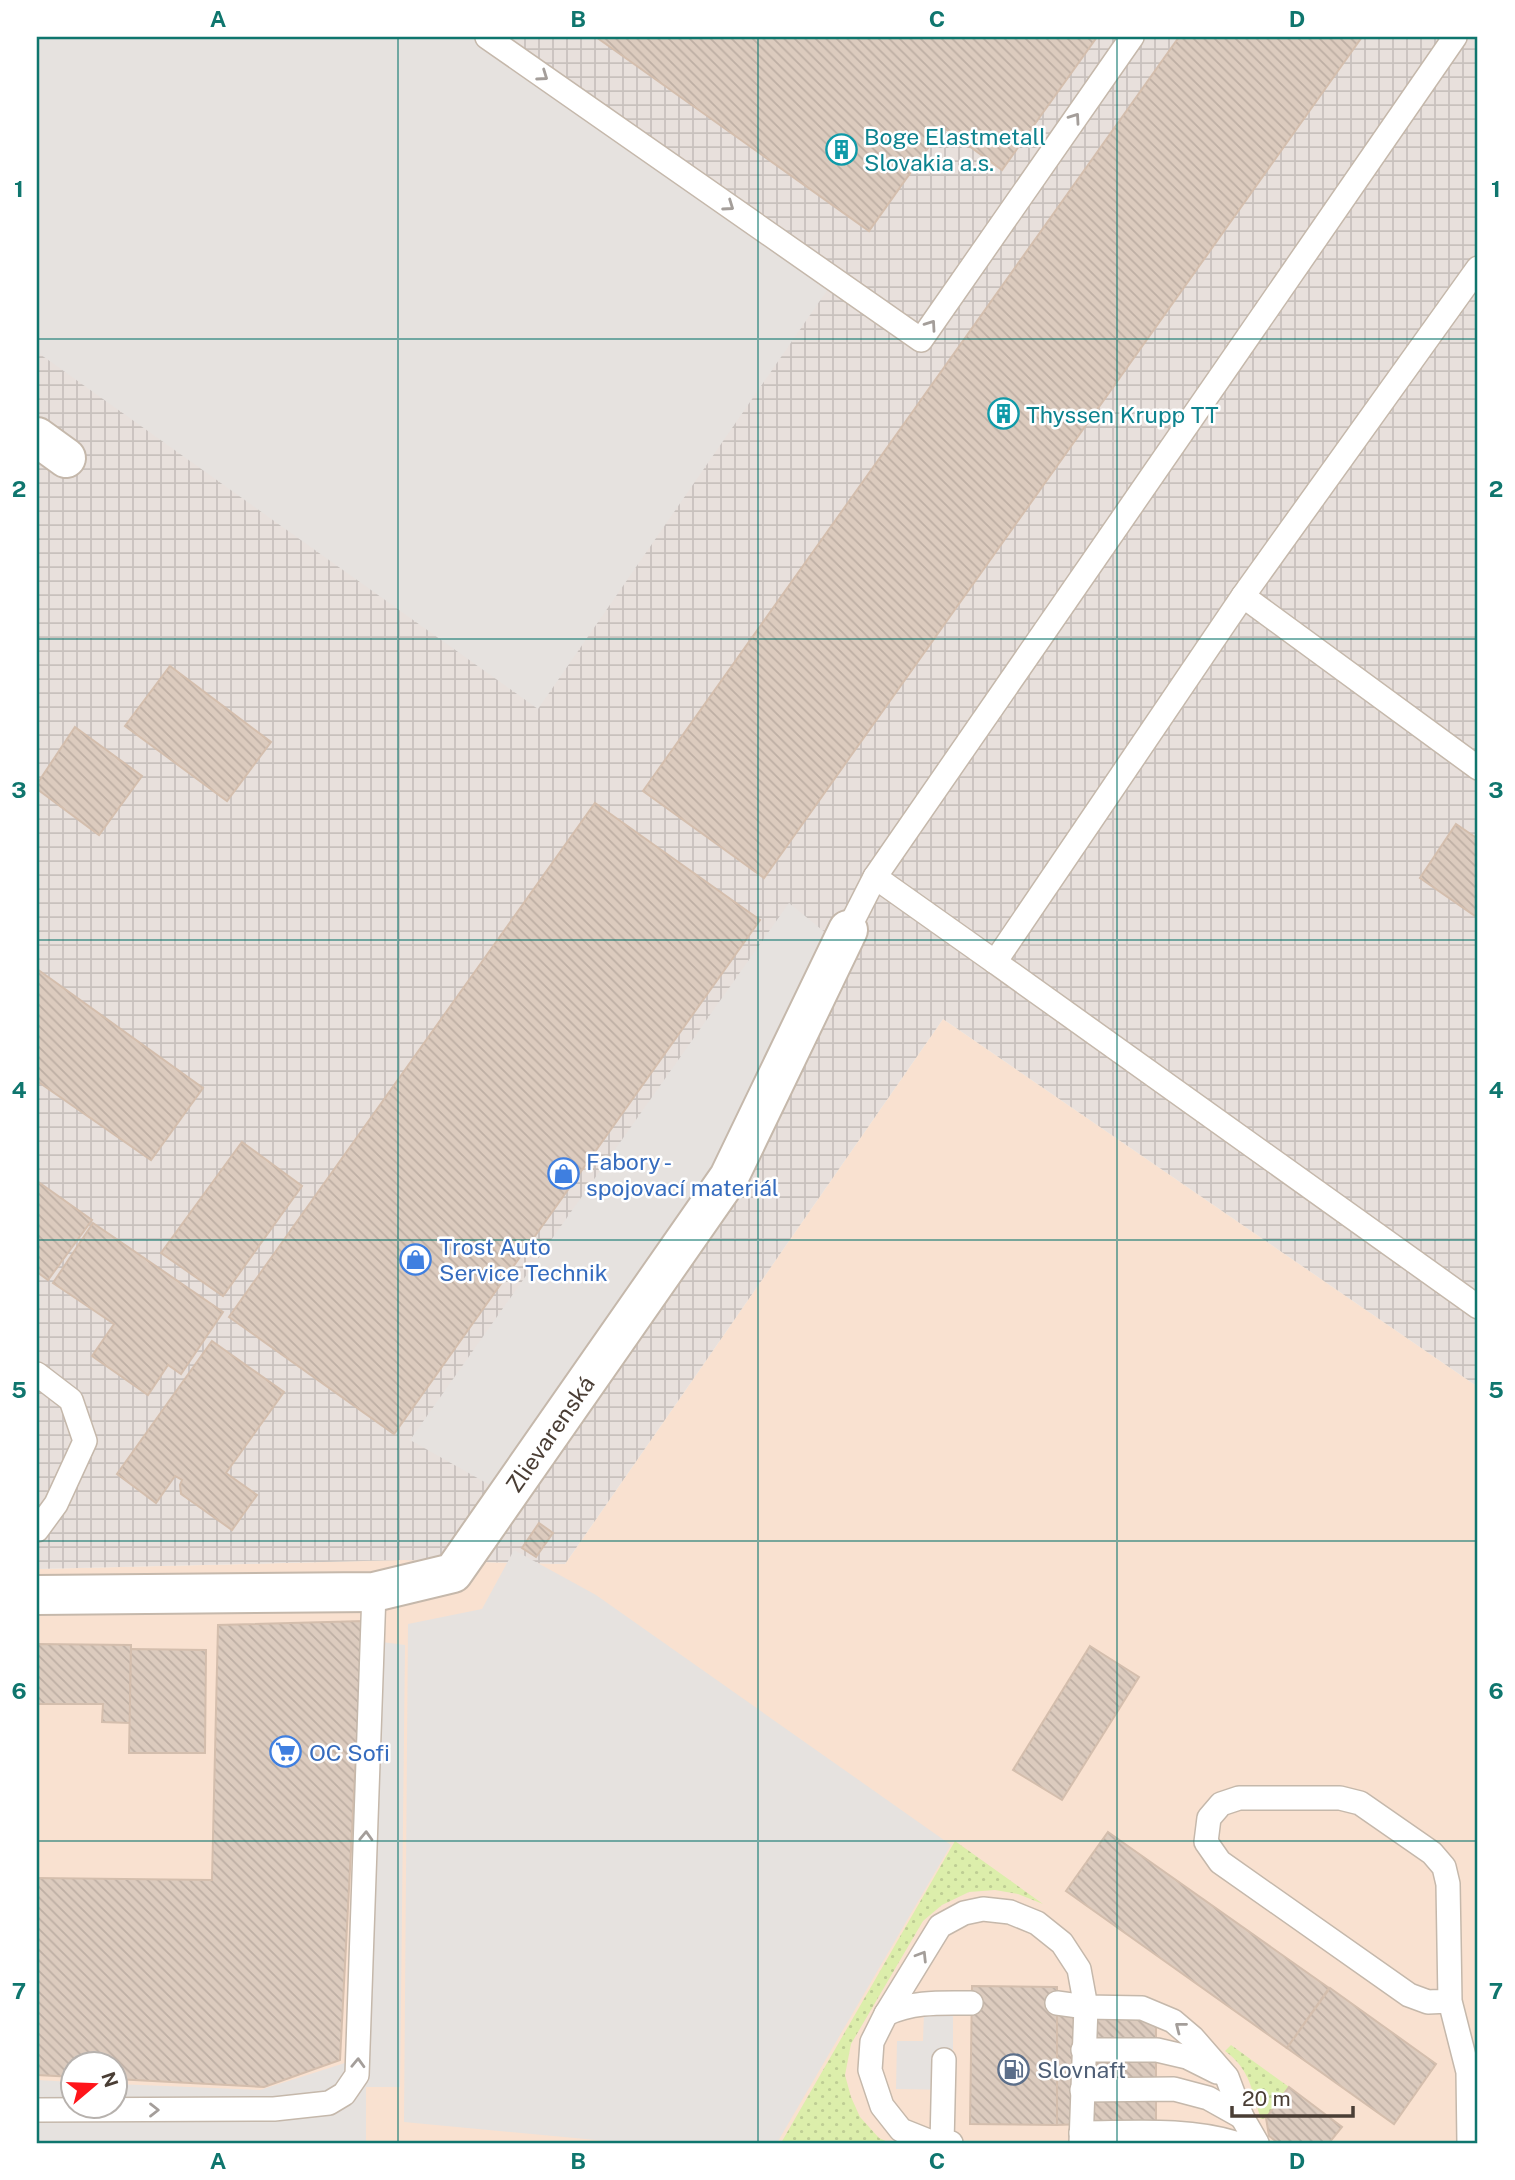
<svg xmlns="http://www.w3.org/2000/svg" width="1515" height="2180" font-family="'Public Sans',sans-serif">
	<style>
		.commercial { fill: #f9e1d0; fill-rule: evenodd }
		.industrial { fill: url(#industrial-grid) }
		.grass { fill: url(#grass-dots) }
		.parking { fill: #e6e2df }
		.building { fill: url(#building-back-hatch); stroke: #d4bead; stroke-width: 2 }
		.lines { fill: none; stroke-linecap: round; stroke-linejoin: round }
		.service-casing { stroke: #c5b8ab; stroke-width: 26 }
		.minor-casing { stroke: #c5b8ab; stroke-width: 42 }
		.service { stroke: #fff; stroke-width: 23 }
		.minor { stroke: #fff; stroke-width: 38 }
		.oneway { stroke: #a49e9a }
		.grid { fill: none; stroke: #0f766e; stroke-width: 2; stroke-opacity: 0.55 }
		.labels { text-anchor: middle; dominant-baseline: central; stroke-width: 5; stroke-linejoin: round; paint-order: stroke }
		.culture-label { font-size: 23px; fill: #0d838f; stroke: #fff; text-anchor: start }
		.shop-label { font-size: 23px; fill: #366cbe; stroke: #fff; text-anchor: start }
		.street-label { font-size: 23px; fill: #4a3e35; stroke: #fff }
		.service-label { font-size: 23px; fill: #4e5e75; stroke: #fff; text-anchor: start }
		.neatline { fill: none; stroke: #0f766e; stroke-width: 2.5 }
		.grid-label { font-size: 23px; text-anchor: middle; font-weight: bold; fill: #0f766e }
	</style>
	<defs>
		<pattern id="industrial-grid" width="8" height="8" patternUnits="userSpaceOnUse" patternTransform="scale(1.75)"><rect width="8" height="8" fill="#e8e0dc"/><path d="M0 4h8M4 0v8" fill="none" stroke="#c8c1bd"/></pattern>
		<pattern id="grass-dots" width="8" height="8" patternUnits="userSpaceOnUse" patternTransform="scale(1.75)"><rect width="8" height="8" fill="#dceeab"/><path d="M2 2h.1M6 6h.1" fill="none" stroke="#becd94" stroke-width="1.8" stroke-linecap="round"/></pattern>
		<pattern id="building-back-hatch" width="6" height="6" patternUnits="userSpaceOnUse" patternTransform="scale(1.75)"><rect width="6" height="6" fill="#dccbbe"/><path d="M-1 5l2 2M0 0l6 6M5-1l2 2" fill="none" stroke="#beafa4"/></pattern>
	</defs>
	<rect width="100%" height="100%" fill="#f5efe7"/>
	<!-- commercial -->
	<path class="commercial" d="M943,1019L1478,1387V2143H37V1569L404,1560L565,1564ZM74,2064H116V2106H74Z"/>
	<!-- industrial -->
	<polygon class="industrial" points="37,37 1478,37 1478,1387 943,1019 565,1564 404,1560 37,1569"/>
	<!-- grass -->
	<g class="grass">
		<polygon points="955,1841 1043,1904 1018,1894 995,1890 969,1892 942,1905 923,1921 851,2044 845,2075 851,2097 860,2117 879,2138 890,2143 781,2143"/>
		<path d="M1231,2045L1289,2087L1266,2118L1261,2119C1252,2092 1251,2070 1225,2051Z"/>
	</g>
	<!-- parking -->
	<g class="parking">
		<polygon points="37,37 502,37 837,276 538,709 37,352"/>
		<polygon points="789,903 827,934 733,1137 497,1489 410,1440"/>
		<polygon points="514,1550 596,1595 951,1845 777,2143 628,2143 404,2122 408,1624 482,1609"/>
		<polygon points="367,1640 405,1645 400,2087 366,2087 366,2143 37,2143 37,2080 73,2082 74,2106 116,2106 116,2084 260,2090 348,2062"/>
		<polygon points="924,2012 953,2013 953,2090 896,2089 897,2041 923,2041"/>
	</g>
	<!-- building -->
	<g class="building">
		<polygon points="596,37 1097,37 1002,170 943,127 869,231"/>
		<polygon points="1179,37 1362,37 764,878 643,791"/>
		<polygon points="170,666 271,742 227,801 125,726"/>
		<polygon points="75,727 142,776 99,835 37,789 37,784"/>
		<polygon points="595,803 760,920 394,1434 229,1317"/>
		<polygon points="1456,824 1478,839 1478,918 1420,878"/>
		<polygon points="37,969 203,1088 151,1160 37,1081"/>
		<polygon points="242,1142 302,1186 223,1296 161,1253"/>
		<polygon points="37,1181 92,1220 48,1280 37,1272"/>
		<polygon points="93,1223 223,1312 181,1374 168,1365 148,1395 92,1356 114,1324 53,1283"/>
		<polygon points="212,1341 284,1392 226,1473 257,1495 232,1530 181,1494 180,1485 182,1480 175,1476 156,1503 117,1474"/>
		<polygon points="539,1523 553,1533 536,1557 522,1548"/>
		<polygon points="363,1621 340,2060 264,2087 116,2079 116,2064 74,2064 74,2077 37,2075 37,1878 212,1880 218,1625"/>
		<polygon points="37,1644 131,1645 130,1723 102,1722 103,1704 37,1704"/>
		<polygon points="1090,1646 1139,1677 1062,1800 1013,1770"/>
		<polygon points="131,1649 206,1650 205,1753 129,1753"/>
		<polygon points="1108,1832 1329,1988 1287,2048 1066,1891"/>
		<polygon points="972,1986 1057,1987 1057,2125 970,2124"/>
		<polygon points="1330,1988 1436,2064 1394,2124 1287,2048"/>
		<polygon points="1156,2009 1156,2143 1083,2124 1057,2125 1057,2014"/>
		<polygon points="1289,2087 1342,2127 1329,2143 1278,2143 1269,2136 1266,2118"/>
	</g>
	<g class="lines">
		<defs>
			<g id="service">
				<polyline points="487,37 921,340 1132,37"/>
				<polyline points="1455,37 875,877 995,962 1243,596 1478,268"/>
				<polyline points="1243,596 1478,768"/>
				<polyline points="848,930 875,877"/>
				<polyline points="995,962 1478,1307"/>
				<polyline points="37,1374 71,1400 85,1441 56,1504 37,1530"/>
				<polyline points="1450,2001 1428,2002 1409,1995 1220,1862 1206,1842 1209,1818 1221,1804 1239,1798 1340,1798 1360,1803 1432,1853 1444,1867 1448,1884 1450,2001 1468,2072 1469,2143"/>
				<polyline points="1057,2003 1086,2007 1142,2008 1173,2021 1193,2038 1227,2077 1242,2117 1257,2143"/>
				<path d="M886,2014C914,2001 941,2003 971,2003"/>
				<polyline points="1083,2050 1157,2050 1187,2057 1217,2072"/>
				<polyline points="1082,2090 1174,2089 1208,2098 1242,2117"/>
				<polyline points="37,2110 274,2109 329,2103 344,2094 357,2075 374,1592"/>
				<path d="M1081,2133C1132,2133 1186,2128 1235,2143"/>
				<polyline points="942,2143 944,2060"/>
				<polyline points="951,2143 931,2142 901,2130 882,2106 870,2070 872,2042 886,2014 940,1926 964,1913 983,1909 1010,1912 1037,1923 1062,1943 1079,1969 1086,2007 1081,2143"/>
			</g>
			<g id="minor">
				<polyline points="37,437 66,458"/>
				<polyline points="37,1595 374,1592 453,1573 729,1177 848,930"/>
			</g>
		</defs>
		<!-- service casing -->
		<use href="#service" class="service-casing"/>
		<!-- minor casing -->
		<use href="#minor" class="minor-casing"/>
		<!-- service -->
		<use href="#service" class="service"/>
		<!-- minor -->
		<use href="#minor" class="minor"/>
	</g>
	<!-- one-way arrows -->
	<defs><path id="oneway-chevron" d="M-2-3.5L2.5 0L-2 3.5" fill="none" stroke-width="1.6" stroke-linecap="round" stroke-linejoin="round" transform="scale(1.75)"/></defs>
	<g class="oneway">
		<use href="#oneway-chevron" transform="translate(543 76) rotate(35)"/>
		<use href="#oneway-chevron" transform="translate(1075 118) rotate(-55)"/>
		<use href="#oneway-chevron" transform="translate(729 206) rotate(35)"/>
		<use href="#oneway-chevron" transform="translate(931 325) rotate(-55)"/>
		<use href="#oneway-chevron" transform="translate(366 1836) rotate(-88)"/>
		<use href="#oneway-chevron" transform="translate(922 1956) rotate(-58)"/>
		<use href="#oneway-chevron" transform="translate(1180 2027) rotate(-142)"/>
		<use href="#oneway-chevron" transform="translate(358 2063) rotate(-88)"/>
		<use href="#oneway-chevron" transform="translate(154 2110)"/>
	</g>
	<!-- grid -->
	<path class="grid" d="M398,37V2143M758,37V2143M1117,37V2143M37,339H1478M37,639H1478M37,940H1478M37,1240H1478M37,1541H1478M37,1841H1478"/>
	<!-- icons -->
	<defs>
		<symbol id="building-ring" viewBox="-11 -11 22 22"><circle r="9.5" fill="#fff" stroke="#0f9aa8" stroke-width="1.5"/><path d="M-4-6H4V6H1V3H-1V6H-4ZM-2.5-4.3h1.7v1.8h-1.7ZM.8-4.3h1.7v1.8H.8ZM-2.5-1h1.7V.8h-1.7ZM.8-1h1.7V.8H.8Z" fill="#0f9aa8"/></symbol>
		<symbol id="shop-ring" viewBox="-11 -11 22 22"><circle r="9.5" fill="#fff" stroke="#3f7fe0" stroke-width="1.5"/><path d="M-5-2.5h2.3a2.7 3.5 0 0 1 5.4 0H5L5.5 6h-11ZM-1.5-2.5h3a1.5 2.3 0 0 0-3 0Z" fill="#3f7fe0"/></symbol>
		<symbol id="supermarket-ring" viewBox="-11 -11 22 22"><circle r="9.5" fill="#fff" stroke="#3f7fe0" stroke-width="1.5"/><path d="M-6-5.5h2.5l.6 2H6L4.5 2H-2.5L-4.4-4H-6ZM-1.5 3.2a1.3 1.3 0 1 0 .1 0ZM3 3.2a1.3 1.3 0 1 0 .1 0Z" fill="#3f7fe0"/></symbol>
		<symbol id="fuel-ring" viewBox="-11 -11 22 22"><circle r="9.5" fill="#fff" stroke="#5c6f8a" stroke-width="1.5"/><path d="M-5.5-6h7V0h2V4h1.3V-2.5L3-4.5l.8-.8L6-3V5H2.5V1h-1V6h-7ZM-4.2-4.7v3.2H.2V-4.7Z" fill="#5c6f8a"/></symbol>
	</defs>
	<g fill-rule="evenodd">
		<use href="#building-ring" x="824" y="132" width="35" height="35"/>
		<use href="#building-ring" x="986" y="396" width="35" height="35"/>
		<use href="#shop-ring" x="546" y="1156" width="35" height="35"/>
		<use href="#shop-ring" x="398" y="1242" width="35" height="35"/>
		<use href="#supermarket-ring" x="268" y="1734" width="35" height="35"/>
		<use href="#fuel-ring" x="996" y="2052" width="35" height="35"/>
	</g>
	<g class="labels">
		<!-- culture labels -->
		<g class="culture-label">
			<text x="864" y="136">Boge Elastmetall<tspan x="864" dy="26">Slovakia a.s.</tspan></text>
			<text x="1026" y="414">Thyssen Krupp TT</text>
		</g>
		<!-- shop labels -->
		<g class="shop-label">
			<text x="586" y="1161">Fabory -<tspan x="586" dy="26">spojovací materiál</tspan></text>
			<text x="439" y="1246">Trost Auto<tspan x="439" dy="26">Service Technik</tspan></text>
			<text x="309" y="1752">OC Sofi</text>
		</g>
		<!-- street labels -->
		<g class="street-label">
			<text transform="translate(550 1434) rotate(-55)">Zlievarenská</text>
		</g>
		<!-- service labels -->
		<g class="service-label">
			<text x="1037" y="2069">Slovnaft</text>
		</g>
	</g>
	<!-- border -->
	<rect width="1515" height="2180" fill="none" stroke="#ffffff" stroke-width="77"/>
	<!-- north arrow -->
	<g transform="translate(94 2085) rotate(71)"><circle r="33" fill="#ffffff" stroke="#b7b2ae" stroke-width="2"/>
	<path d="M0-5L12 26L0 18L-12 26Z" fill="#ff151a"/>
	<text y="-10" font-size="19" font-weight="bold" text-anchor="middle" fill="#4a3e35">N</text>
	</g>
	<!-- scale -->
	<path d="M1232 2106v10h121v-10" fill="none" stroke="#4a3e35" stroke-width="3.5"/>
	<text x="1242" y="2106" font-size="21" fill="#4a3e35" stroke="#ffffff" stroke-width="5" paint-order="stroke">20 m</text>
	<rect x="38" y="38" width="1438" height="2104" class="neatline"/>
	<g class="grid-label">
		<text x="218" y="27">A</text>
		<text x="578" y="27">B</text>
		<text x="937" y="27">C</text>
		<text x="1297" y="27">D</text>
		<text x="19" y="197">1</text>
		<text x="1496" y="197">1</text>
		<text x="19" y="497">2</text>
		<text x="1496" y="497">2</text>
		<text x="19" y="798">3</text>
		<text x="1496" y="798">3</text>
		<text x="19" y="1098">4</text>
		<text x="1496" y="1098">4</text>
		<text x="19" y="1398">5</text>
		<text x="1496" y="1398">5</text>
		<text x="19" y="1699">6</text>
		<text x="1496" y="1699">6</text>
		<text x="19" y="1999">7</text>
		<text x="1496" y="1999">7</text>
		<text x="218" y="2169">A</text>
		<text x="578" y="2169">B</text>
		<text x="937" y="2169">C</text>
		<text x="1297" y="2169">D</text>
	</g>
</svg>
